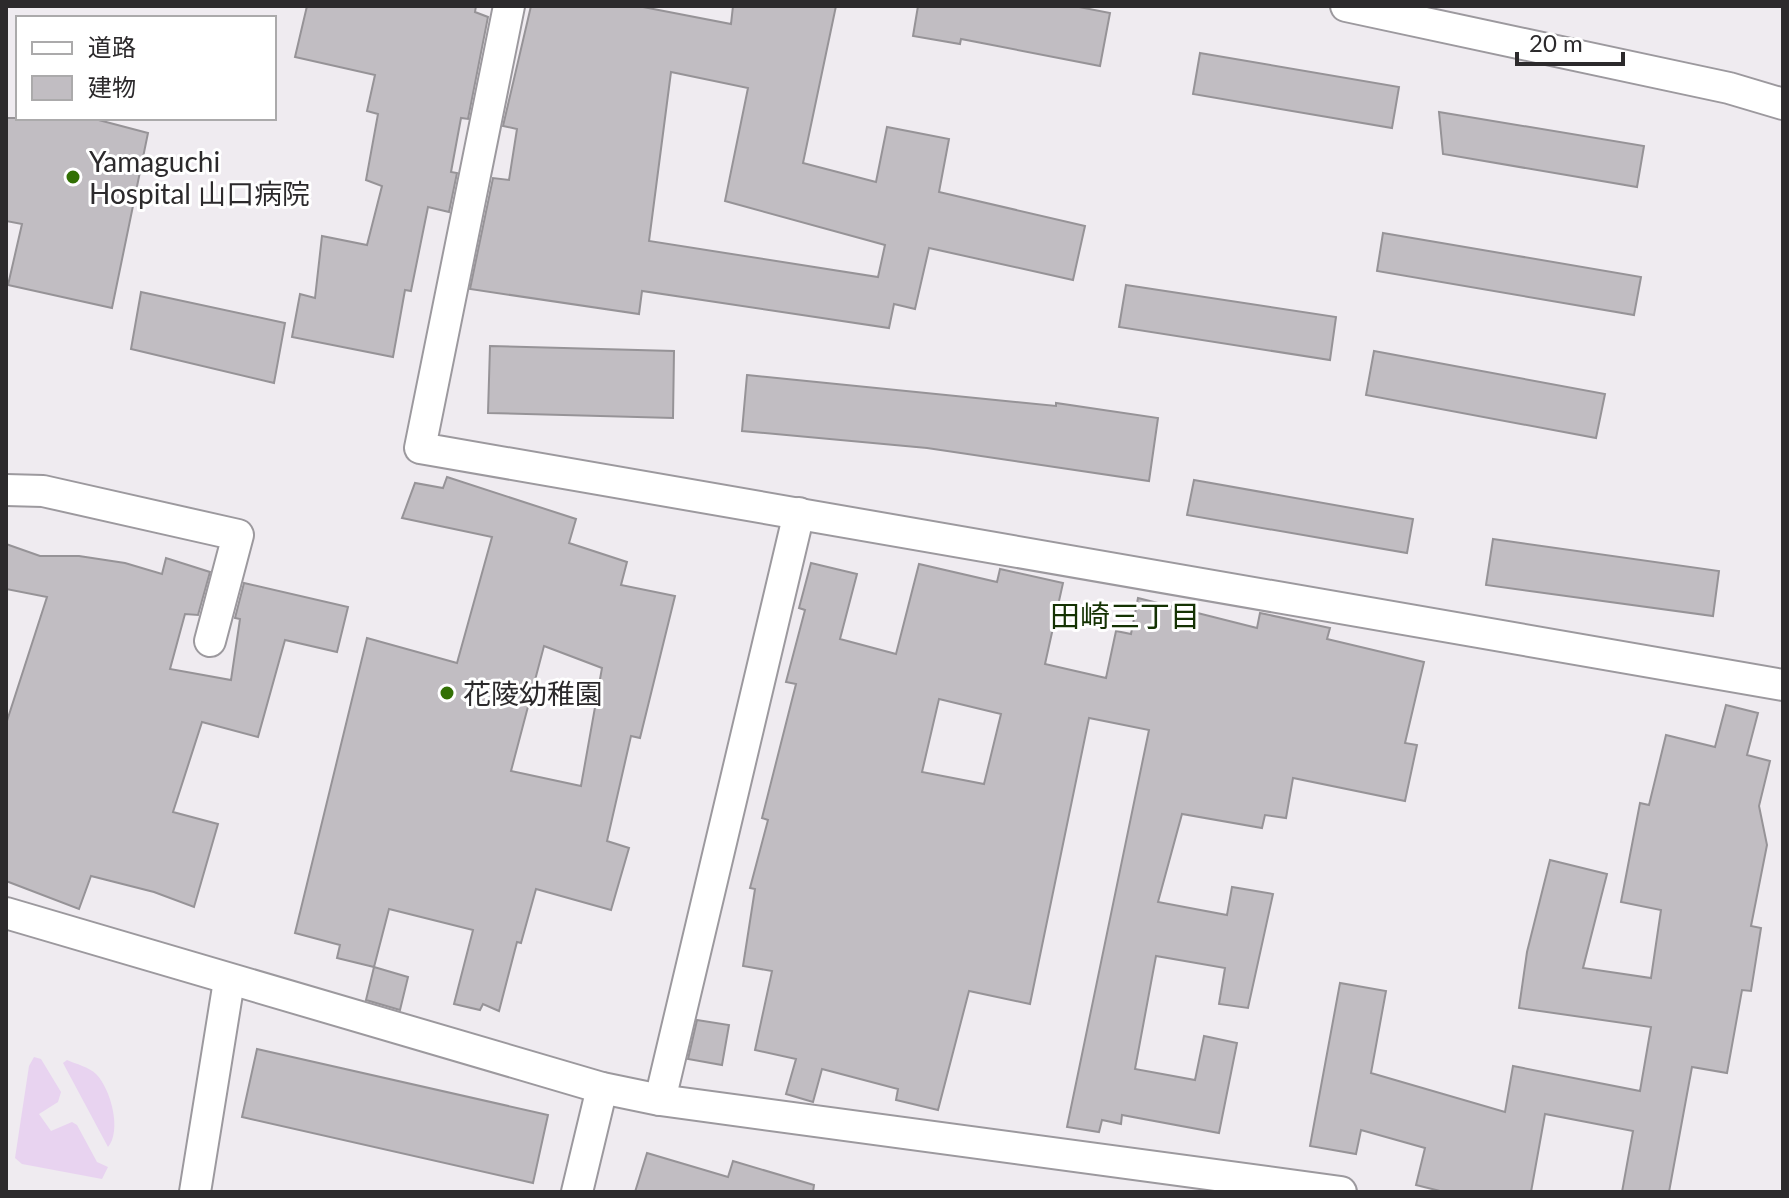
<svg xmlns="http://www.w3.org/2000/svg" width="1789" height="1198" font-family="Lato,'Noto Sans JP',sans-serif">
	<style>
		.green { fill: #e8d3f0 }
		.building { fill: #c1bdc2; stroke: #969397; stroke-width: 2; fill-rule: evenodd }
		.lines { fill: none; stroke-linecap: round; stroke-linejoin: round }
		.minor-casing { stroke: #9c999e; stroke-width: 34 }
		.minor { stroke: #fff; stroke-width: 30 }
		.poi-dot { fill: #327004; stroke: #fff; stroke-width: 3 }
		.labels { text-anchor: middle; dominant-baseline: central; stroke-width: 6; stroke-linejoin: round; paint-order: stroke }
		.poi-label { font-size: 28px; fill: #2c2a2c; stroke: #fff; text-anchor: start }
		.neighbourhood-label { font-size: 30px; fill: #143203; stroke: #fff }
	</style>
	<rect width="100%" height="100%" fill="#efebf0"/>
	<!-- green -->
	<g class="green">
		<polygon points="34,1057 41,1059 61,1092 58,1102 39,1114 51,1131 72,1122 77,1125 97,1162 108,1167 102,1179 22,1164 15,1158 29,1066"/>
		<path d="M67,1060C76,1064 89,1067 96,1074C111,1089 122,1131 108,1147L63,1063Z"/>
	</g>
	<!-- building -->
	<g class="building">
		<polygon points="307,6 476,6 475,12 488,17 468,119 461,118 451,172 457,173 449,212 428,207 411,291 405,290 393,357 292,337 300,294 315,298 322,236 367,245 382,186 366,180 378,114 367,111 375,75 295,57"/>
		<path d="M531,6H638L731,24L733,6H836L803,163L876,182L887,127L949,139L939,192L1085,226L1073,280L929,248L915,309L894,304L889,328L642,291L639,314L470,289L493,178L509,180L517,129L503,126ZM671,72L748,88L725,201L885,245L878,277L649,241Z"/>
		<polygon points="918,6 1074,6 1110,13 1100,66 961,39 960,44 913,36"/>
		<polygon points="1200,53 1399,87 1392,128 1193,94"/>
		<polygon points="1439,112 1644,146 1637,187 1443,154"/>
		<polygon points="6,118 91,118 148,133 112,308 8,285 22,224 6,221"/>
		<polygon points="1383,233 1641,277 1634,315 1377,271"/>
		<polygon points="1126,285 1336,317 1330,360 1119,327"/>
		<polygon points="141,292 285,323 274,383 131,349"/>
		<polygon points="490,346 674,351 673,418 488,413"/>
		<polygon points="1374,351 1605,394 1596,438 1366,395"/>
		<polygon points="747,375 1056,406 1056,403 1158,418 1149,481 927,448 742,431"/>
		<path d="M447,477L576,519L569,543L627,562L621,585L675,596L640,738L631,736L607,841L629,848L611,910L536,889L521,943L517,942L499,1011L483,1004L480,1010L454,1004L473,930L389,909L374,967L337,958L340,945L295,933L367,638L457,663L492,537L402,518L415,483L443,488ZM544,646L602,668L581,786L511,771Z"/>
		<polygon points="1194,480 1413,519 1407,553 1187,515"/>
		<polygon points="1493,539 1719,571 1713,616 1486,585"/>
		<polygon points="6,544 40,556 79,556 125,563 162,574 166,558 210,572 198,615 185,614 170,669 231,680 240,619 235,618 244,583 348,607 337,652 285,640 258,737 202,722 173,812 218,824 194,907 154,892 91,876 79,909 6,881 6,724 47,597 6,589"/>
		<path d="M811,563L857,574L840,639L896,654L919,564L997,582L1000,569L1063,583L1045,664L1106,678L1116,631L1131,634L1138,598L1257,628L1260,613L1330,628L1327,639L1424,662L1405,743L1417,745L1405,801L1293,778L1286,818L1265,815L1262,828L1182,814L1158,902L1227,915L1232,887L1273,894L1248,1008L1219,1004L1225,968L1156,956L1135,1069L1195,1080L1204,1036L1237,1043L1219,1133L1122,1115L1121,1124L1102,1120L1099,1132L1067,1127L1149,730L1089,718L1030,1004L969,991L938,1110L896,1100L898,1089L822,1069L813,1102L786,1094L796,1059L755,1050L772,971L743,966L755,889L750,888L768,820L762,818L796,684L786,682L805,610L799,608ZM939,699L1001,714L984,784L922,772Z"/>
		<polygon points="1726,705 1758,713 1747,755 1770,761 1759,806 1767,845 1751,926 1761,928 1751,991 1742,990 1727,1073 1692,1067 1669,1192 1622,1192 1633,1131 1545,1114 1531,1192 1444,1192 1416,1185 1425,1148 1361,1130 1356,1154 1310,1146 1340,983 1386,991 1371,1073 1505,1112 1513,1066 1640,1091 1651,1027 1519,1008 1527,952 1550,860 1607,874 1583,968 1651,978 1661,910 1621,902 1640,803 1649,805 1666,735 1715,747"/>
		<polygon points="374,967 408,977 400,1010 366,1000"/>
		<polygon points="697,1020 729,1025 722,1065 688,1059"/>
		<polygon points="257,1049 548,1115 533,1183 242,1117"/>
		<polygon points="647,1153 728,1177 733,1161 814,1185 813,1192 635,1192"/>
	</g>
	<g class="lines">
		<defs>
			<g id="minor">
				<polyline points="509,6 420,448 1783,685"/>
				<polyline points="1346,6 1729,88 1783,104"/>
				<polyline points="6,490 43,491 238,535 210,641"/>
				<polyline points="6,913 602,1088 660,1100 1341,1192"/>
				<polyline points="660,1100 799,513"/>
				<polyline points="195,1192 229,981"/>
				<polyline points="577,1192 602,1088"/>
			</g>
		</defs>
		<!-- minor casing -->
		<use href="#minor" class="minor-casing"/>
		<!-- minor -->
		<use href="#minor" class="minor"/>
	</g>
	<!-- markers -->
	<g class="poi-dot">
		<circle cx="73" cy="177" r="8"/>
		<circle cx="447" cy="693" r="8"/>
	</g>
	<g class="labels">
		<!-- poi labels -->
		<g class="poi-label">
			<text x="89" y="161">Yamaguchi<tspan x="89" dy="32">Hospital 山口病院</tspan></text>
			<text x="463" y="693">花陵幼稚園</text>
		</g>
		<!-- neighbourhood labels -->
		<g class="neighbourhood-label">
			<text x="1125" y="615">田崎三丁目</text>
		</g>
	</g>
	<!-- border -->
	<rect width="1789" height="1198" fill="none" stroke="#2c2a2c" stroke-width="16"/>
	<!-- legend -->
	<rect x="16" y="16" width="260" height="104" fill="#ffffff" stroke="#abaaab" stroke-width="2"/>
	<rect x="32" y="42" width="40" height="12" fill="#ffffff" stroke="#abaaab" stroke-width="2"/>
	<text x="88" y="56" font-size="24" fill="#2c2a2c">道路</text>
	<rect x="32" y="76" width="40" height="24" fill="#c1bdc2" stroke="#abaaab" stroke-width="2"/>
	<text x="88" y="96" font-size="24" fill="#2c2a2c">建物</text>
	<!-- scale -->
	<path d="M1517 52v12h106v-12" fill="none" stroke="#2c2a2c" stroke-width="4"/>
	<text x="1529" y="52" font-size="24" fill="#2c2a2c" stroke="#ffffff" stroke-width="6" paint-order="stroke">20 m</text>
</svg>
